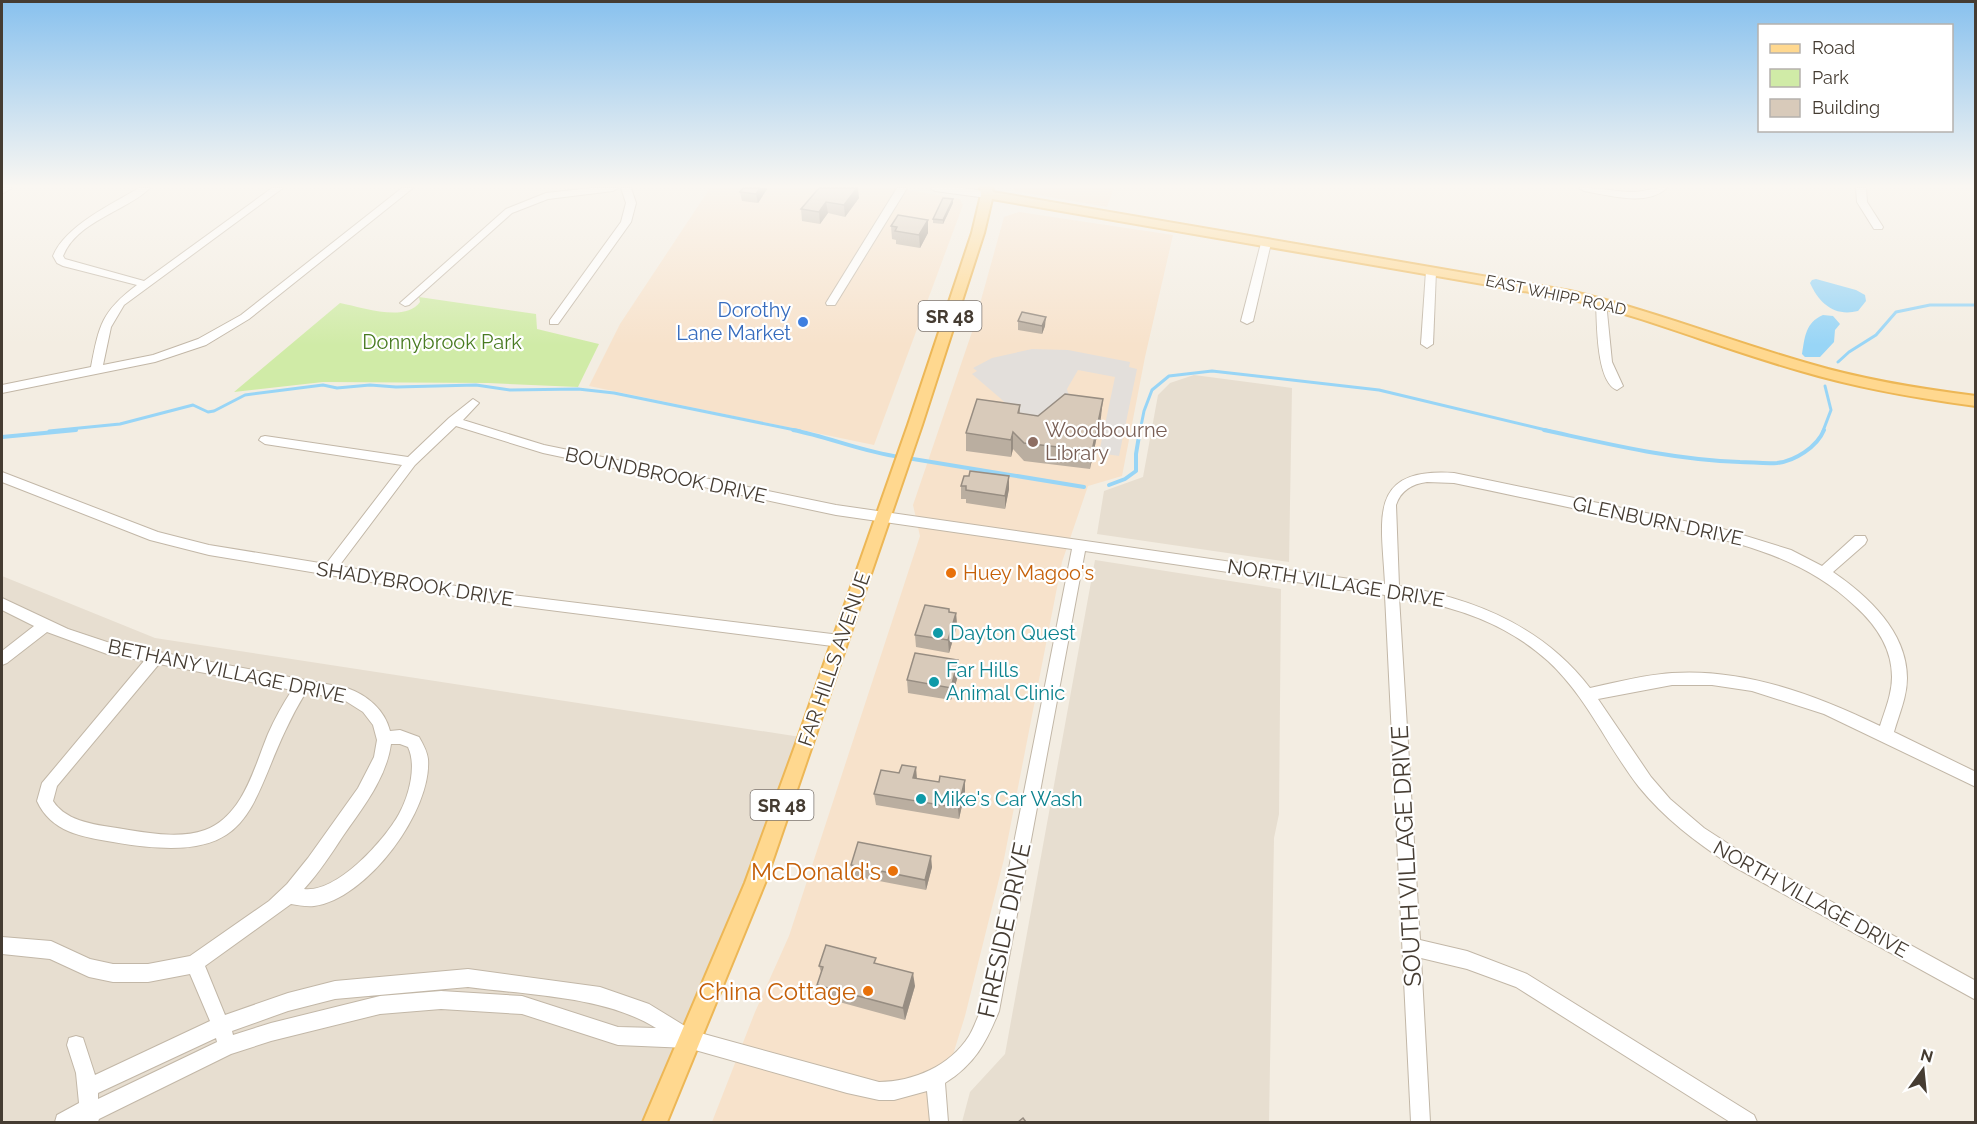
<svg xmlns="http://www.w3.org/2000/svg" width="1977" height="1124" font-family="Raleway,sans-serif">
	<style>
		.residential { fill: #e7ded0 }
		.commercial { fill: #f7e2cb }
		.green { fill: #d0eba7 }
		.parking { fill: #e3dfdb }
		.water { fill: #98d5f6 }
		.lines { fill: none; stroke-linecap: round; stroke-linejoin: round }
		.stream-far1 { stroke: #98d5f6; stroke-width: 3 }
		.stream { stroke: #98d5f6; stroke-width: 4 }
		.minor-casing { stroke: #c2b7a7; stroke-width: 2 }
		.major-casing { stroke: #edb756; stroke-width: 4 }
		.minor { fill: #fff; fill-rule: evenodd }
		.major { fill: #ffd88f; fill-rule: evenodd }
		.wall { fill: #baaea0 }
		.shaded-wall { fill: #978d82 }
		.building { fill: #d8caba; stroke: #978d82; stroke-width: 1.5 }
		.shop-dot { fill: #3f7fe0; stroke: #fff; stroke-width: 2 }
		.education-dot { fill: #8d6e63; stroke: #fff; stroke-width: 2 }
		.food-dot { fill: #e8710a; stroke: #fff; stroke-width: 2 }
		.culture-dot { fill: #0f9aa8; stroke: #fff; stroke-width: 2 }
		.labels { text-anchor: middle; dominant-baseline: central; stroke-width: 4.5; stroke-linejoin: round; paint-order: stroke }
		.far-street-label { font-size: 16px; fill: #453c32; stroke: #fff }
		.shield { fill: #fff; stroke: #7d7670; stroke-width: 1.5 }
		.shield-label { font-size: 18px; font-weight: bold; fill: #453c32 }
		.shop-label { font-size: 20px; fill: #366cbe; stroke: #fff; text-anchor: end }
		.park-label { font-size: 20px; fill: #497b22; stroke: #fff }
		.education-label { font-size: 20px; fill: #785e54; stroke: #fff; text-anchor: start }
		.street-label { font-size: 20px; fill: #453c32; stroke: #fff }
		.food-label { font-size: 20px; fill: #c56008; stroke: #fff; text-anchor: start }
		.culture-label { font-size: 20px; fill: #0d838f; stroke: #fff; text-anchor: start }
		.near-street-label { font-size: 24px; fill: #453c32; stroke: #fff }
		.near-food-label { font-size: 24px; fill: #c56008; stroke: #fff; text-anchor: end }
	</style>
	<rect width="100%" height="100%" fill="#f3ede2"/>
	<!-- residential -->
	<g class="residential">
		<polygon points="1194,375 1292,388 1289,562 1097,534 1104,491 1143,477 1158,395 1170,383"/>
		<polygon points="1095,560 1281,589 1279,814 1274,838 1269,1122 962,1122 970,1092 1005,1054"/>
		<polygon points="2,576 155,638 807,738 655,1122 2,1122"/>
	</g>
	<!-- commercial -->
	<g class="commercial">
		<polygon points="710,188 896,188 960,199 963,205 874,445 589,386 620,324"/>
		<polygon points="1013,188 1114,188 1107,207 1014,191"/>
		<polygon points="1019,212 1173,235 1145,357 1122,476 1088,486 1062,562 1004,859 965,1016 932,1122 712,1122 755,1012 789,936 920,536 913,505 973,329 1004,217"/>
	</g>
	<!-- green -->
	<path class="green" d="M419,297L536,314L537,329L599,344L578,387L488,383L323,382L234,392L340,303C362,307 405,323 420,302Z"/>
	<!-- parking -->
	<polygon class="parking" points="1032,349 1068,350 1130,362 1129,367 1137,369 1119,456 1099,453 1115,377 1078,370 1067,389 1068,393 1074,397 1041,415 1022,419 1000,398 972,374 977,371 973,368 992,358"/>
	<!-- water -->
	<g class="water">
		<path d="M1816,279L1856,290L1865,295L1866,301L1858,311C1834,317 1819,303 1810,283L1812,280Z"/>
		<path d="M1823,315L1833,316L1840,324L1835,330L1834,342L1820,357H1805L1802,354C1805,337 1805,323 1823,315Z"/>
	</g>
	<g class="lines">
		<!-- stream-far1 -->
		<g class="stream-far1">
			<polyline points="1838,362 1849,352 1876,335 1896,312 1930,305 1976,305"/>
			<polyline points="49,431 120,424 193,405 208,412 214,411 245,395 323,385 337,388 370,385 396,387 476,385 510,390 578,389 614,393 800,431"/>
			<polyline points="1140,431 1144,411 1152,390 1169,376 1212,371 1379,390 1550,431"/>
			<polyline points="1823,431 1831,410 1825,386"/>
		</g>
		<!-- stream -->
		<g class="stream">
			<path d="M793,430C829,437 863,452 900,457"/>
			<path d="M1544,430C1609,444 1673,460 1740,462C1751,462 1765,464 1777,463C1795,461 1817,447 1824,430"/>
			<polyline points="2,437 76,430"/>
			<polyline points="907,458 1084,487"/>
			<polyline points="1109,485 1125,479 1136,471 1136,454 1140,430"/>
		</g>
		<defs>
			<g id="minor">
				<polygon points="2,188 12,188 2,194"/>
				<path d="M139,188H150C125,212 77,221 63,256L65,259L144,281L272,188H283L124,305L111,327L103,365L153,355L198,339L241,315L402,188H413L249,319L206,345L155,362L2,393V385L91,367C99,325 102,311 137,285L63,266L57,263L53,256C65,226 112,204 139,188Z"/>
				<polygon points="591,188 618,188 613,191 548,199 512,213 409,305 405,306 400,303 506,209 546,193"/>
				<polygon points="621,188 631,188 636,203 631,222 558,324 550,324 550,320 621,222 626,203"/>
				<polygon points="897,188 907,188 835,305 827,305 826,303"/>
				<path d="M930,188C945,187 980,187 992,195L987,198L935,191Z"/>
				<path d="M1579,188C1597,187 1615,192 1633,192C1645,192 1655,187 1667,188C1646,207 1609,195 1584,191Z"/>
				<polygon points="1856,188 1866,188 1867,202 1883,227 1882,229 1874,229 1857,202"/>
				<polygon points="1266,240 1271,243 1253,321 1247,324 1241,321 1261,243"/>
				<polygon points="1431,268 1436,271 1433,344 1427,348 1421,344 1426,271"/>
				<path d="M1601,299L1606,302L1612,362L1623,386L1617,390C1596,382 1597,322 1596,302Z"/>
				<path d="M473,399L479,403L463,420L544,445L836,505L1385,584C1382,520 1366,467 1454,473L1723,529L1791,550L1822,566L1855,536H1865L1867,540L1865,544L1833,572C1868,596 1907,632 1907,678C1907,697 1899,714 1894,732L1976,772V787L1824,714L1752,691L1712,685H1672L1598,699L1651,777L1670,799L1704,828L1741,852L1976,981V1000L1729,864C1696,842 1664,818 1639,787C1607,746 1587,697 1548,661C1506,623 1454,606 1399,597L1420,940L1467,951L1527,974L1754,1115L1757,1122H1730L1516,987L1467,969L1421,958L1430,1122H1411L1385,595L1085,551L999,1011C986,1043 975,1064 945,1083L948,1122H930L927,1091L894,1100H879L847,1093L688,1048L618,1045L522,1014L441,1009L380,1014L271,1041L231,1054L99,1119L98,1122H55L57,1115L79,1103L76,1073L67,1045L69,1038L76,1036L83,1038L95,1075L210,1021L190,974L148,982H113L89,977L50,959L2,954V937L51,941L90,959L113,964H148L190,956L269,901L287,884L308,858L358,788L374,757L377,740L373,725L363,712L344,700L306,692C242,796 272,870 113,842C82,837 51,832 37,801L42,783L144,661L107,654L47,632L7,663L2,665V651L34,626L2,610V598L68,629L107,642L347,688C367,695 385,710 390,731L400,730L419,737C423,744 427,751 428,759C432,811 367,899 314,906C306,907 298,905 291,904L205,966L225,1015L288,993L335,981L468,969L600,987L649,1004L693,1031L879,1082C913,1082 950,1066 969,1036C974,1028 977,1018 981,1010L1072,549L836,515L543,453L456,426L415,465L339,566L503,594L840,635L845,637L847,641L845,645L840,647L503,604L209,555L150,540L2,482V472L158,532L209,545L326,564L402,465L265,444L259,440L261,437L265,436L408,457L449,418ZM1427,482L1454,483C1511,495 1567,507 1624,519C1706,536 1792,546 1855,606C1876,625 1892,648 1892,677C1892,694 1885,710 1880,726C1816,695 1744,668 1672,673C1644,675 1617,682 1590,688C1543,626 1473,598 1399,586L1396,505C1401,490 1412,484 1427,482ZM159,664L292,690C283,704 275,718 268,734C254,768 243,816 205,830C180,839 148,833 123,829C99,825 67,823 53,801L57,786ZM391,744H400L408,747C417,766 409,796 399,814C384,841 337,893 304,889C319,873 331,854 343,836C363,807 386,779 391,744ZM468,987C527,995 605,996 656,1028L618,1027L522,996L441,991L380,996L271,1023L233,1035L232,1031L288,1011L335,999ZM216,1038L217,1042L98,1099V1093Z"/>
			</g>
			<path id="major" d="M980,188H992L993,192L1570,291C1652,310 1729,341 1810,364C1864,380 1920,389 1976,396V406C1917,398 1858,388 1801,371C1723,349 1649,318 1570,299L992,199L984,233L922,425L765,883L667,1122H643L745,883L798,738L908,425L972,233L981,195Z"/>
		</defs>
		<!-- minor casing -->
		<use href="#minor" class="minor-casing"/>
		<!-- major casing -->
		<use href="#major" class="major-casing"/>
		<!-- minor -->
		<use href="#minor" class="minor"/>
		<!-- major -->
		<use href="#major" class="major"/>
	</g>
	<!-- wall -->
	<g class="wall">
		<polygon points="743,188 766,188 767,189 758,203 742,201 740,192"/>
		<polygon points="819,188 859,198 845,217 828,213 820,224 802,221 801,209"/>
		<polygon points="953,203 943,224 933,223 933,219"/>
		<polygon points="928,220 928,233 920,248 896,244 896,240 892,239 891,226"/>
		<polygon points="1018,321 1045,326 1042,334 1018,330"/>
		<polygon points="1020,405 1020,414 1038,416 1101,417 1090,469 1024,461 1013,449 1011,457 966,451 966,433"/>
		<polygon points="969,476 1009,476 1009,489 1005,509 966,503 966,499 961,499 961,486"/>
		<polygon points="950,612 956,613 957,626 949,653 916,647 915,635"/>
		<polygon points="958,660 959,672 951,700 908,693 907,680"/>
		<polygon points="917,778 965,792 959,819 876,805 874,794"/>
		<polygon points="851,865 932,867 926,890 853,876"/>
		<polygon points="877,964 915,986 905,1020 821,997 817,985 821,972 819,966"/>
	</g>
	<!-- shaded-wall -->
	<g class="shaded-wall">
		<polygon points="760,188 766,188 767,189 758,203 756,194"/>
		<polygon points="857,188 858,188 859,198 845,217 844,205"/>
		<polygon points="953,199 953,203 943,224 943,220"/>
		<polygon points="826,202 828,213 820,224 819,212"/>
		<polygon points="928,220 928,233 920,248 919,235"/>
		<polygon points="1046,317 1045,326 1042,334 1042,326"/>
		<polygon points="1103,399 1101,417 1090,469 1092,451"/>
		<polygon points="1013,432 1013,449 1011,457 1011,440"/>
		<polygon points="1009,476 1009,489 1005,509 1005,496"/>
		<polygon points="956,613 957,626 949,653 948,640"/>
		<polygon points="958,660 959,672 951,700 951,688"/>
		<polygon points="916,767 917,779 913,778"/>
		<polygon points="965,780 965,792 959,819 958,808"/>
		<polygon points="931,856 932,867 926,890 925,880"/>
		<polygon points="913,973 915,986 905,1020 903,1008"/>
	</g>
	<!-- building -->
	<g class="building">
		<polygon points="743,188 760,188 756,194 740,192"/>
		<polygon points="819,188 857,188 844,205 826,202 819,212 801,209"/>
		<polygon points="943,198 953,199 943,220 933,219"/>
		<polygon points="898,215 928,220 919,235 895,231 897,227 891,226"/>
		<polygon points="1022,312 1046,317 1042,326 1018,321"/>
		<polygon points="1065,394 1103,399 1092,451 1024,443 1013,432 1011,440 966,433 977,399 1020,405 1018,413 1038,416"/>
		<polygon points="970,471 1009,476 1005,496 966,490 966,486 961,486 964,476 969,476"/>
		<polygon points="925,605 949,609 949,612 956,613 948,640 915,635"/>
		<polygon points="915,653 958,660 951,688 907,680"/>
		<polygon points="902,765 916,767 913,778 939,782 940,776 965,780 958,808 874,794 881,770 899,773"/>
		<polygon points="858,842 931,856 925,880 851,865"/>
		<polygon points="826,945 876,958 874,963 913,973 903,1008 817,985 823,967 819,966"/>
		<polygon points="1023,1118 1026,1122 1018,1122"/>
	</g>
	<!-- sky -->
	<linearGradient id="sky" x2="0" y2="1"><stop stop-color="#88c1ee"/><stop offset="0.54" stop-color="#faf7f2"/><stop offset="1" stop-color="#faf7f2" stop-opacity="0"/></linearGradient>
	<rect width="1977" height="345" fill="url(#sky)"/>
	<!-- markers -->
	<circle class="shop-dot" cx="803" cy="322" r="6"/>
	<circle class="education-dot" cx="1033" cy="442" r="6"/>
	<g class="food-dot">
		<circle cx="951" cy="573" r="6"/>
		<circle cx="893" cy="871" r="6"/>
		<circle cx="868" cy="991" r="6"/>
	</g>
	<g class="culture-dot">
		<circle cx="938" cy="633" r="6"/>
		<circle cx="934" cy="682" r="6"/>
		<circle cx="921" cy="799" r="6"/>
	</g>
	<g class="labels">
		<!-- far-street labels -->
		<g class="far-street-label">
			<text transform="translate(1556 295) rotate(12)">EAST WHIPP ROAD</text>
		</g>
		<!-- shield labels -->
		<g class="shield">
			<rect x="918.5" y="301" width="63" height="30" rx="4.5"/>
			<rect x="750.5" y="790" width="63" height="30" rx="4.5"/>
		</g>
		<g class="shield-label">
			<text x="950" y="316">SR 48</text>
			<text x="782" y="805">SR 48</text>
		</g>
		<!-- shop labels -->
		<g class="shop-label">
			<text x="791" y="310">Dorothy<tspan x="791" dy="23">Lane Market</tspan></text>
		</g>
		<!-- park labels -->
		<g class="park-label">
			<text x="442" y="342">Donnybrook Park</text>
		</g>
		<!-- education labels -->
		<g class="education-label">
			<text x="1045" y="430">Woodbourne<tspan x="1045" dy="23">Library</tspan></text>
		</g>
		<!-- street labels -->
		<g class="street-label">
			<text transform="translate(666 475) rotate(12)">BOUNDBROOK DRIVE</text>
			<text transform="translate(1658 521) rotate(12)">GLENBURN DRIVE</text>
			<text transform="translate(1336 583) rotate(9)">NORTH VILLAGE DRIVE</text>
			<text transform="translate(415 584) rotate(9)">SHADYBROOK DRIVE</text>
			<text transform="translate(834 659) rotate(-71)">FAR HILLS AVENUE</text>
			<text transform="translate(227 671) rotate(12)">BETHANY VILLAGE DRIVE</text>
			<text transform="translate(1811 899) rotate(29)">NORTH VILLAGE DRIVE</text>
		</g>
		<!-- food labels -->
		<g class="food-label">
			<text x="963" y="573">Huey Magoo's</text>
		</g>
		<!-- culture labels -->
		<g class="culture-label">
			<text x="950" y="633">Dayton Quest</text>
			<text x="946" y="670">Far Hills<tspan x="946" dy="23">Animal Clinic</tspan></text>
			<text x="933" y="799">Mike's Car Wash</text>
		</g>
		<!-- near-street labels -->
		<g class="near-street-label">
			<text transform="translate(1406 856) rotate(-93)">SOUTH VILLAGE DRIVE</text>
			<text transform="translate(1004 930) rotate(-78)">FIRESIDE DRIVE</text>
		</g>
		<!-- near-food labels -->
		<g class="near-food-label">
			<text x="881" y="871">McDonald's</text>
			<text x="856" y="991">China Cottage</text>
		</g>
	</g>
	<!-- border -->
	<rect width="1977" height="1124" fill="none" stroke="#453c32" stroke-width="6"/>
	<!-- legend -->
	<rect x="1758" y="24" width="195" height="108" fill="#ffffff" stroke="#b5b1ad" stroke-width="1.5"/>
	<rect x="1770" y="44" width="30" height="9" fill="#ffd88f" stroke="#b5b1ad" stroke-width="1.5"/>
	<text x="1812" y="54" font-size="18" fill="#453c32">Road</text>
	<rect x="1770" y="69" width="30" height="18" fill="#d0eba7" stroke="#b5b1ad" stroke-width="1.5"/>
	<text x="1812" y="84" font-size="18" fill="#453c32">Park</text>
	<rect x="1770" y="99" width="30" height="18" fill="#d8caba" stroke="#b5b1ad" stroke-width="1.5"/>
	<text x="1812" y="114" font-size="18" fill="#453c32">Building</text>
	<!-- north arrow -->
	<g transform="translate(1923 1070) rotate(15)" stroke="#ffffff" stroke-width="4.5" paint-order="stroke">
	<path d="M0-4.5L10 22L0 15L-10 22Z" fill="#453c32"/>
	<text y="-9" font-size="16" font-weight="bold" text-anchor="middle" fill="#453c32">N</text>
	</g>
</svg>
